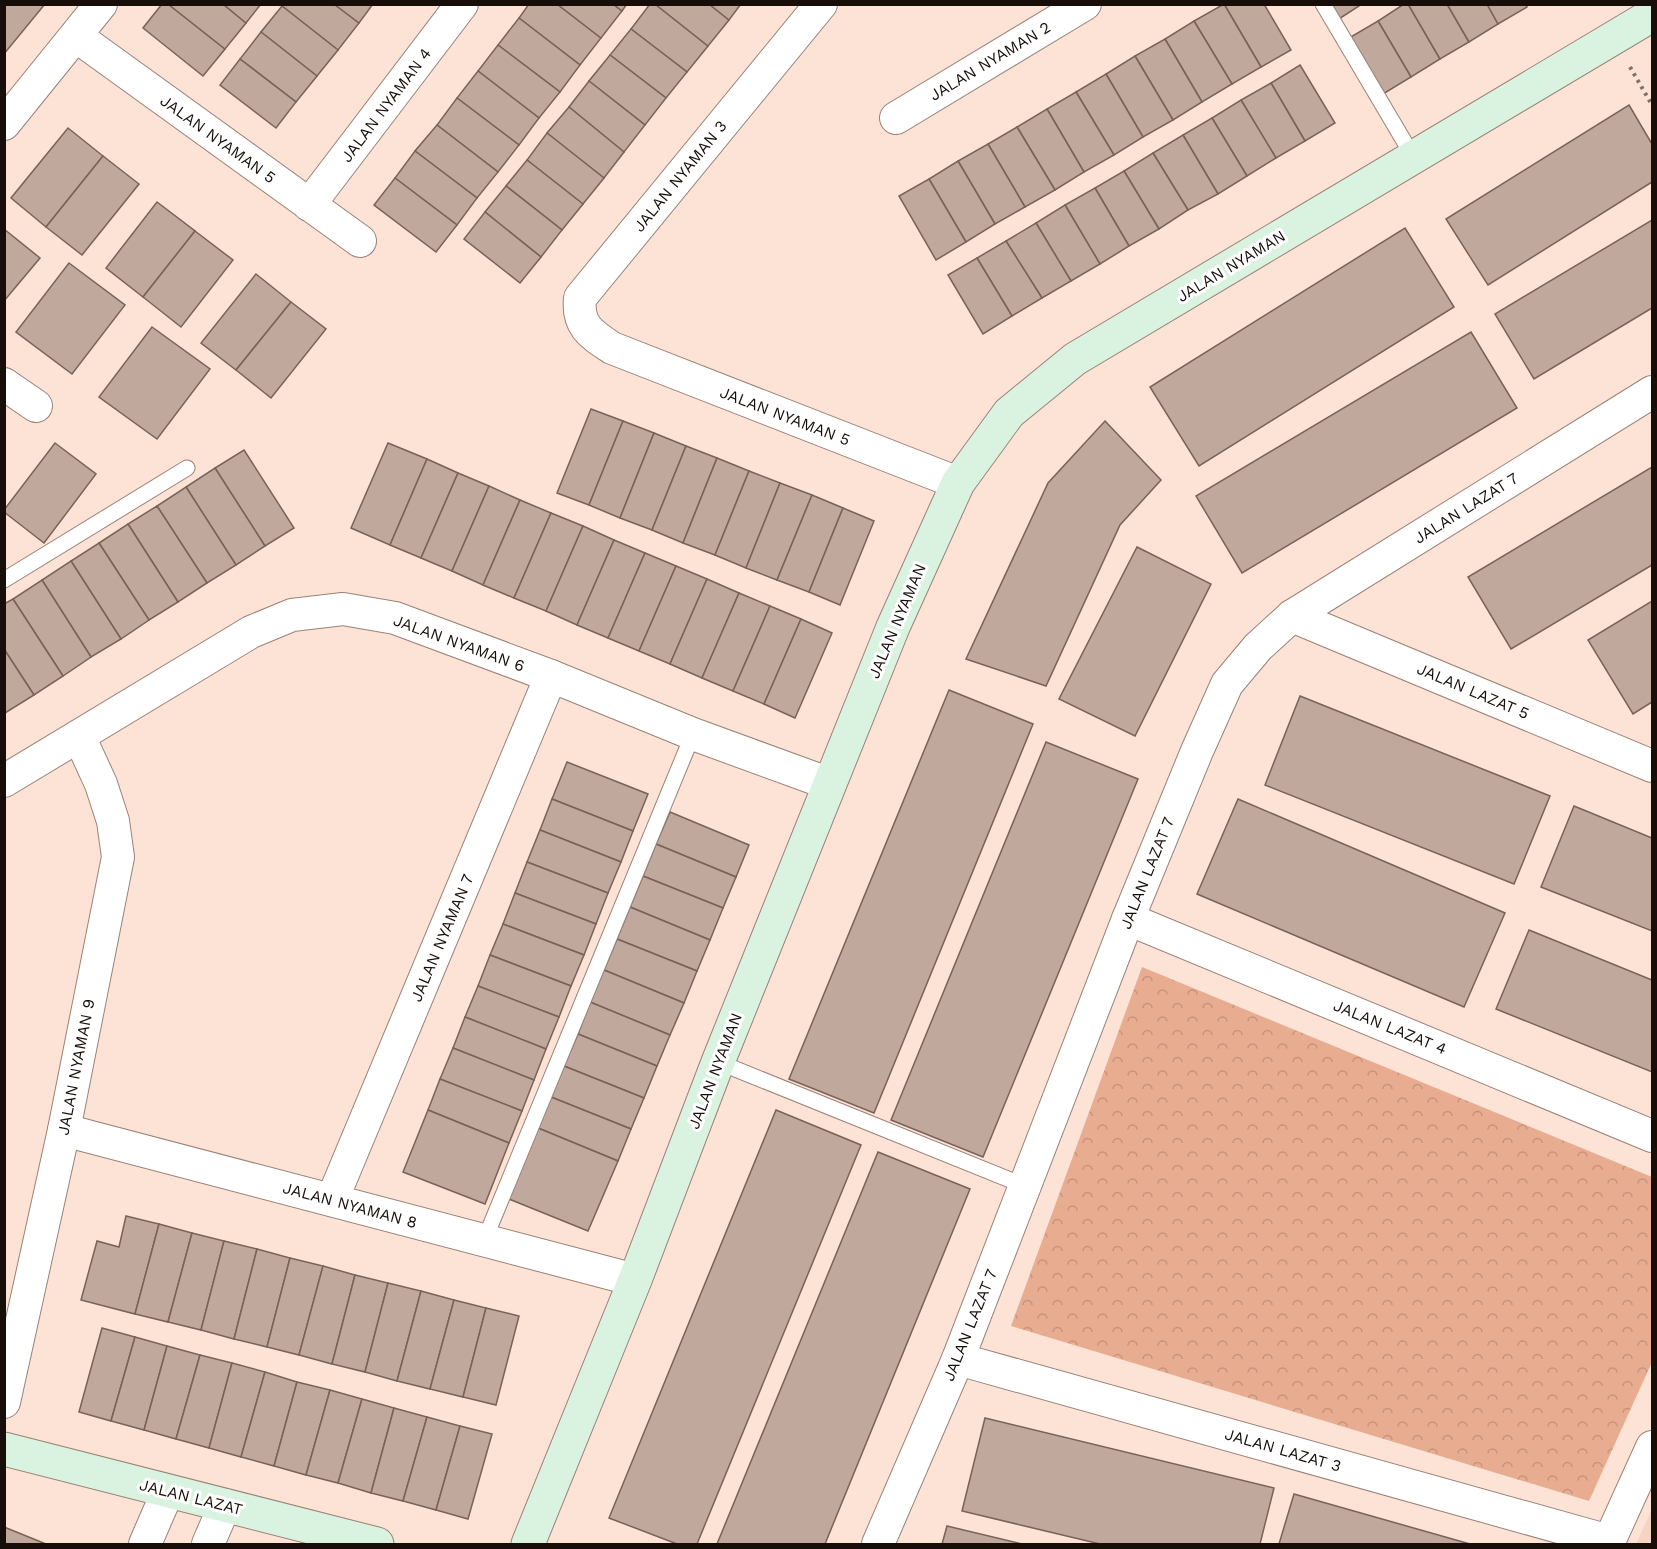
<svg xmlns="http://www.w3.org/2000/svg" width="1657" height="1549" font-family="'Work Sans',sans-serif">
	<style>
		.built { fill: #f6d4c4 }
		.forest { fill: url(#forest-crowns) }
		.building { fill: #c1a89c; stroke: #796258; stroke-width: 1.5 }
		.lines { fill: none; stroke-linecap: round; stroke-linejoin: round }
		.lane-casing { stroke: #9a8277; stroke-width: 17 }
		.street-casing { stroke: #9a8277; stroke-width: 34 }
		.secondary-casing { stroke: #9a8277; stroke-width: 35 }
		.path { stroke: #827169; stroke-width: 4; stroke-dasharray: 3 4.5; stroke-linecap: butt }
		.lane { stroke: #fff; stroke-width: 15 }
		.street { stroke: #fff; stroke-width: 32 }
		.secondary { stroke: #daf3e0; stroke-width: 33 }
		.labels { text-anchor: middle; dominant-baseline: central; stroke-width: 6; stroke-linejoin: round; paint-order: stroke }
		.street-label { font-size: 16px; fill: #170e0a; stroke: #fff }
	</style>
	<defs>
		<pattern id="forest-crowns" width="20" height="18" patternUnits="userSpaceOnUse" patternTransform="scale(1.5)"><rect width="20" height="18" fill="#e8ac91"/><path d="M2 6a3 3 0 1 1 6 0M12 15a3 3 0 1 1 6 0" fill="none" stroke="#c6937c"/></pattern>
	</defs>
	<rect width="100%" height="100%" fill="#fde2d6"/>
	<!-- built -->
	<polygon class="built" points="1652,1509 1652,1544 1636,1544"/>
	<!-- forest -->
	<polygon class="forest" points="1142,967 1652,1177 1652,1362 1589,1501 1011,1326"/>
	<!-- building -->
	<g class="building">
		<polygon points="4,4 45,4 4,54"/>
		<polygon points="162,4 168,4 225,49 203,76 143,28"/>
		<polygon points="168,4 223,4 246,23 225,49"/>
		<polygon points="223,4 261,4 246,23"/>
		<polygon points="284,4 334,4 359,23 338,50 282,6"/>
		<polygon points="334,4 373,4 359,23"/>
		<polygon points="529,4 557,4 601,38 580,65 519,18"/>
		<polygon points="557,4 613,4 622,11 601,38"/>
		<polygon points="613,4 627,4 622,11"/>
		<polygon points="650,4 655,4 708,46 687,72 631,29"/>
		<polygon points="655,4 709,4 729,20 708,46"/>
		<polygon points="709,4 741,4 729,20"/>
		<polygon points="1224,4 1264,4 1291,50 1261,67"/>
		<polygon points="1224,4 1261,67 1232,84 1194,21"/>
		<polygon points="1326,4 1362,4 1336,21"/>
		<polygon points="1404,4 1408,4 1440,59 1411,77 1378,21"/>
		<polygon points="1408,4 1447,4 1469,42 1440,59"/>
		<polygon points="1447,4 1487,4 1498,24 1469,42"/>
		<polygon points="1487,4 1526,4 1527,7 1498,24"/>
		<polygon points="282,6 338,50 317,76 261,32"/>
		<polygon points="519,18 580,65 560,92 498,45"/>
		<polygon points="1194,21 1232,84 1202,102 1165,39"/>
		<polygon points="1378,21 1411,77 1383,94 1349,38"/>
		<polygon points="631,29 687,72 666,98 610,55"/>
		<polygon points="261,32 317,76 296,102 240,59"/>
		<polygon points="1165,39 1202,102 1173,120 1135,56"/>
		<polygon points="498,45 560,92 539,118 478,71"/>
		<polygon points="610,55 666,98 645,125 589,81"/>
		<polygon points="1135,56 1173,120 1143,137 1106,74"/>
		<polygon points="240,59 296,102 276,128 220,85"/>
		<polygon points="1300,65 1335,123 1305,141 1271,83"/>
		<polygon points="478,71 539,118 519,145 457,98"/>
		<polygon points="1106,74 1143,137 1114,155 1076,92"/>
		<polygon points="589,81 645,125 624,152 569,107"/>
		<polygon points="1271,83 1305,141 1276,158 1241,100"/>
		<polygon points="1076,92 1114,155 1084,172 1047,109"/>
		<polygon points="457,98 519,145 498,172 437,125"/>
		<polygon points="1241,100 1276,158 1247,176 1212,118"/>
		<polygon points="1629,105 1652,144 1652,182 1488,285 1446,219"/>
		<polygon points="569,107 624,152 604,178 547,133"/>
		<polygon points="1047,109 1084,172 1055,190 1017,127"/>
		<polygon points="1212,118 1247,176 1218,194 1183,135"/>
		<polygon points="437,125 498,172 477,198 415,151"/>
		<polygon points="1017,127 1055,190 1025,207 988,144"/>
		<polygon points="68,128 103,156 46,227 11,198"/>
		<polygon points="547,133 604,178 583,204 527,160"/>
		<polygon points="1183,135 1218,194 1188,210 1153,153"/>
		<polygon points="988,144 1025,207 995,224 958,161"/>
		<polygon points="415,151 477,198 457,225 395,178"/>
		<polygon points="1153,153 1188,210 1159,229 1124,171"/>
		<polygon points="103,156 139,184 82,255 46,227"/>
		<polygon points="527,160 583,204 562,230 506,186"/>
		<polygon points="958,161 995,224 966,242 929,179"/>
		<polygon points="1124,171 1159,229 1129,246 1095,188"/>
		<polygon points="395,178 457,225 436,252 374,205"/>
		<polygon points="929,179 966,242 936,260 899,196"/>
		<polygon points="506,186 562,230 541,257 485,212"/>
		<polygon points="1095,188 1129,246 1100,264 1065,205"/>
		<polygon points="157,202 195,231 143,297 106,268"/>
		<polygon points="1065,205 1100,264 1071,281 1036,223"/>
		<polygon points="485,212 541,257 520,283 464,239"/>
		<polygon points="1652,220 1652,308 1534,379 1495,314"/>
		<polygon points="1036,223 1071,281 1042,298 1006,241"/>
		<polygon points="1405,228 1454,307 1199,466 1150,387"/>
		<polygon points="4,229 40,258 4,301"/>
		<polygon points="195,231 233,260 181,327 143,297"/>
		<polygon points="1006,241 1042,298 1012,316 977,258"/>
		<polygon points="977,258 1012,316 983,334 948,275"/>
		<polygon points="69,263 125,305 72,374 16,332"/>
		<polygon points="256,274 291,302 236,370 201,343"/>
		<polygon points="291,302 326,329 271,398 236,370"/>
		<polygon points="152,327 210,369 157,439 99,397"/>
		<polygon points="1471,332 1517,408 1242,573 1196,496"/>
		<polygon points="591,409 623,421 589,505 557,493"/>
		<polygon points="623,421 654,433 620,518 589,505"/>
		<polygon points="1105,421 1161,480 1120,525 1046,686 966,659 1048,483"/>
		<polygon points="654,433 686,446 652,530 620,518"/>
		<polygon points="55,443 96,474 44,543 4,512 4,510"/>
		<polygon points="388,443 427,459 390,545 351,528"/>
		<polygon points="686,446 717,458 683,543 652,530"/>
		<polygon points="244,450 294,528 265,546 215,468"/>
		<polygon points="717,458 749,471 715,555 683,543"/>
		<polygon points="427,459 458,473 421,558 390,545"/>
		<polygon points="1652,467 1652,565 1511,649 1468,577"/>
		<polygon points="215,468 265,546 236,565 186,487"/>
		<polygon points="749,471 780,483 746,568 715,555"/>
		<polygon points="458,473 489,486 452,571 421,558"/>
		<polygon points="780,483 812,495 777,580 746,568"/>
		<polygon points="489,486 520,500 483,585 452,571"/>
		<polygon points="186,487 236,565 207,583 157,506"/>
		<polygon points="812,495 843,508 809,592 777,580"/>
		<polygon points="520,500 551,513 514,598 483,585"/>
		<polygon points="157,506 207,583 178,602 128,524"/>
		<polygon points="843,508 874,521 840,605 809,592"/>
		<polygon points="551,513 583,526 546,611 514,598"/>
		<polygon points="128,524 178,602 149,620 99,543"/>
		<polygon points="583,526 614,540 577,625 546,611"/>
		<polygon points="614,540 645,553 608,638 577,625"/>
		<polygon points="99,543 149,620 121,639 71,561"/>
		<polygon points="1137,547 1211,584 1135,736 1059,699"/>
		<polygon points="645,553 676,566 639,651 608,638"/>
		<polygon points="71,561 121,639 91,657 42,580"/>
		<polygon points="676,566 707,579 670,664 639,651"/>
		<polygon points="707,579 739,593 702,678 670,664"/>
		<polygon points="42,580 91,657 63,676 13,599"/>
		<polygon points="739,593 770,606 733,691 702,678"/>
		<polygon points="13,599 63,676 34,695 4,649 4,604"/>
		<polygon points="1652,601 1652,702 1633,714 1588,640"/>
		<polygon points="770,606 801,619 764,704 733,691"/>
		<polygon points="801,619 832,633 795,718 764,704"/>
		<polygon points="4,649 34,695 5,713 4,712"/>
		<polygon points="949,690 1033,724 874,1113 789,1079"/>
		<polygon points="1300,696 1550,796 1514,884 1265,785"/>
		<polygon points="1046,742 1138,779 983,1157 891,1120"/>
		<polygon points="567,762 648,794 633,831 552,799"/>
		<polygon points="552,799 633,831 621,862 540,830"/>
		<polygon points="1238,799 1505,913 1464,1007 1197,894"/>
		<polygon points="1574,806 1652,838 1652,931 1541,887"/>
		<polygon points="670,812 749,845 736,877 656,844"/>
		<polygon points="540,830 621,862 608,893 527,862"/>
		<polygon points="656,844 736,877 723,908 643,876"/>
		<polygon points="527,862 608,893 596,924 515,893"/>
		<polygon points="643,876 723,908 710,940 630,907"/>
		<polygon points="515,893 596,924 584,955 503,924"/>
		<polygon points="630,907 710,940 697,971 617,939"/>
		<polygon points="503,924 584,955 571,986 490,955"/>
		<polygon points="1529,930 1652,980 1652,1072 1496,1009"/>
		<polygon points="617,939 697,971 684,1003 604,970"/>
		<polygon points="490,955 571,986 559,1017 478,986"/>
		<polygon points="604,970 684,1003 670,1035 590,1002"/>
		<polygon points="478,986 559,1017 546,1049 465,1017"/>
		<polygon points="590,1002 670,1035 657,1066 578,1034"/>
		<polygon points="465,1017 546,1049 534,1080 453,1048"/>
		<polygon points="578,1034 657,1066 644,1098 564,1066"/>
		<polygon points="453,1048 534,1080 522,1111 440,1079"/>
		<polygon points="564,1066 644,1098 631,1129 551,1097"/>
		<polygon points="440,1079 522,1111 509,1143 428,1110"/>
		<polygon points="551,1097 631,1129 618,1161 538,1128"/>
		<polygon points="428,1110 509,1143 485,1204 403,1172"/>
		<polygon points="776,1110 861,1145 697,1544 677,1544 609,1518"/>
		<polygon points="538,1128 618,1161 588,1231 509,1199"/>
		<polygon points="878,1152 970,1189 825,1544 717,1544"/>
		<polygon points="126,1216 159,1224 135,1314 81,1300 97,1241 119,1247"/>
		<polygon points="159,1224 192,1233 168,1322 135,1314"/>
		<polygon points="192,1233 224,1241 201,1330 168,1322"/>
		<polygon points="224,1241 257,1249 234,1339 201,1330"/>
		<polygon points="257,1249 290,1258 267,1347 234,1339"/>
		<polygon points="290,1258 323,1266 299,1355 267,1347"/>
		<polygon points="323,1266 355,1275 332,1364 299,1355"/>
		<polygon points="355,1275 388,1283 365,1372 332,1364"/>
		<polygon points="388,1283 421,1291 397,1381 365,1372"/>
		<polygon points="421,1291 454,1300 430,1389 397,1381"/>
		<polygon points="454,1300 486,1308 463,1397 430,1389"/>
		<polygon points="486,1308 519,1316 496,1405 463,1397"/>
		<polygon points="102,1328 135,1337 111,1421 79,1412"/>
		<polygon points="135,1337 167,1346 144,1430 111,1421"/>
		<polygon points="167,1346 200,1355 176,1439 144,1430"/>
		<polygon points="200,1355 232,1363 209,1448 176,1439"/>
		<polygon points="232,1363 265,1372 241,1457 209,1448"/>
		<polygon points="265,1372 297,1382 274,1466 241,1457"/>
		<polygon points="297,1382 330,1390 306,1475 274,1466"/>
		<polygon points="330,1390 362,1399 338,1483 306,1475"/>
		<polygon points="362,1399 394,1408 371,1493 338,1483"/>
		<polygon points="394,1408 427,1417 403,1501 371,1493"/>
		<polygon points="427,1417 460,1426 436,1510 403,1501"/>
		<polygon points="985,1418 1274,1488 1260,1544 1100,1544 962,1511"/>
		<polygon points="460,1426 492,1434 468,1519 436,1510"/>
		<polygon points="1294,1494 1470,1544 1279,1544"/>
		<polygon points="947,1526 1022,1544 942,1544"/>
		<polygon points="4,1527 46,1544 4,1544"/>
	</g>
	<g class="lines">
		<defs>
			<g id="lane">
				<polyline points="1323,4 1414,158"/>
				<polyline points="4,580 187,468"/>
				<polyline points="718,1062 1025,1186"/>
				<polyline points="484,1241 693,734"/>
			</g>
			<g id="street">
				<path d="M821,4L580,298C577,326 591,334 612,348L958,483"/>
				<polyline points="76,36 360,241"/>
				<polyline points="896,118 1085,4"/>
				<polyline points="4,124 101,4"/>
				<polyline points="309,205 462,4"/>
				<polyline points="4,384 36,406"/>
				<polyline points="1292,616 1652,766"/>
				<polyline points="4,781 251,632 292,615 343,609 395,618 551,676 693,734 830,784"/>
				<polyline points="1128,919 1652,1136"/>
				<polyline points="64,1130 635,1280"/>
				<polyline points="332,1200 551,676"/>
				<polyline points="958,1359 1609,1541"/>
				<polyline points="4,1402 64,1130 118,857 113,821 101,784 79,736"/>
				<polyline points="145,1544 168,1491"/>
				<polyline points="208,1544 225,1505"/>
				<polyline points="878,1544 958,1359 1128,919 1197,751 1227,684 1258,647 1292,616 1652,392"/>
				<polyline points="1608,1544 1652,1447"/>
			</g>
			<g id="secondary">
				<polyline points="4,1449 377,1544"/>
				<polyline points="528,1544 635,1280 718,1062 893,627 958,483 1009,413 1075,359 1652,15"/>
			</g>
		</defs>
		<!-- lane casing -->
		<use href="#lane" class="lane-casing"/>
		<!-- street casing -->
		<use href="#street" class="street-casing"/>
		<!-- secondary casing -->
		<use href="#secondary" class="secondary-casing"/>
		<!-- path -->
		<polyline class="path" points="1630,67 1652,105"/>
		<!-- lane -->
		<use href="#lane" class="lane"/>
		<!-- street -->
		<use href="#street" class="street"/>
		<!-- secondary -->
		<use href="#secondary" class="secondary"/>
	</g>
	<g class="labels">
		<!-- street labels -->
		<g class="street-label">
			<text transform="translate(990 61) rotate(-31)">JALAN NYAMAN 2</text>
			<text transform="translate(386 105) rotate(-53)">JALAN NYAMAN 4</text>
			<text transform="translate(218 139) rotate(36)">JALAN NYAMAN 5</text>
			<text transform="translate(680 176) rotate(-51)">JALAN NYAMAN 3</text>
			<text transform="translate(1231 266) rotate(-31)">JALAN NYAMAN</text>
			<text transform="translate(785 416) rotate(21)">JALAN NYAMAN 5</text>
			<text transform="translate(1466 508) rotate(-32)">JALAN LAZAT 7</text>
			<text transform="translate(897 621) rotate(-67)">JALAN NYAMAN</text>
			<text transform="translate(459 643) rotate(20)">JALAN NYAMAN 6</text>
			<text transform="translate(1473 691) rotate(23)">JALAN LAZAT 5</text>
			<text transform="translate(1147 873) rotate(-68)">JALAN LAZAT 7</text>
			<text transform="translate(442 938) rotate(-67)">JALAN NYAMAN 7</text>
			<text transform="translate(1390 1027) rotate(22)">JALAN LAZAT 4</text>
			<text transform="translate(76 1067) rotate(-79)">JALAN NYAMAN 9</text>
			<text transform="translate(715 1071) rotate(-69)">JALAN NYAMAN</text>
			<text transform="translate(350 1205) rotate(15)">JALAN NYAMAN 8</text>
			<text transform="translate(970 1325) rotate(-68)">JALAN LAZAT 7</text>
			<text transform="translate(1283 1450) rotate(16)">JALAN LAZAT 3</text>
			<text transform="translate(191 1497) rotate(14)">JALAN LAZAT</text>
		</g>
	</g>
	<!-- border -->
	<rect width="1657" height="1549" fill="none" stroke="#170e0a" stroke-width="12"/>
</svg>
